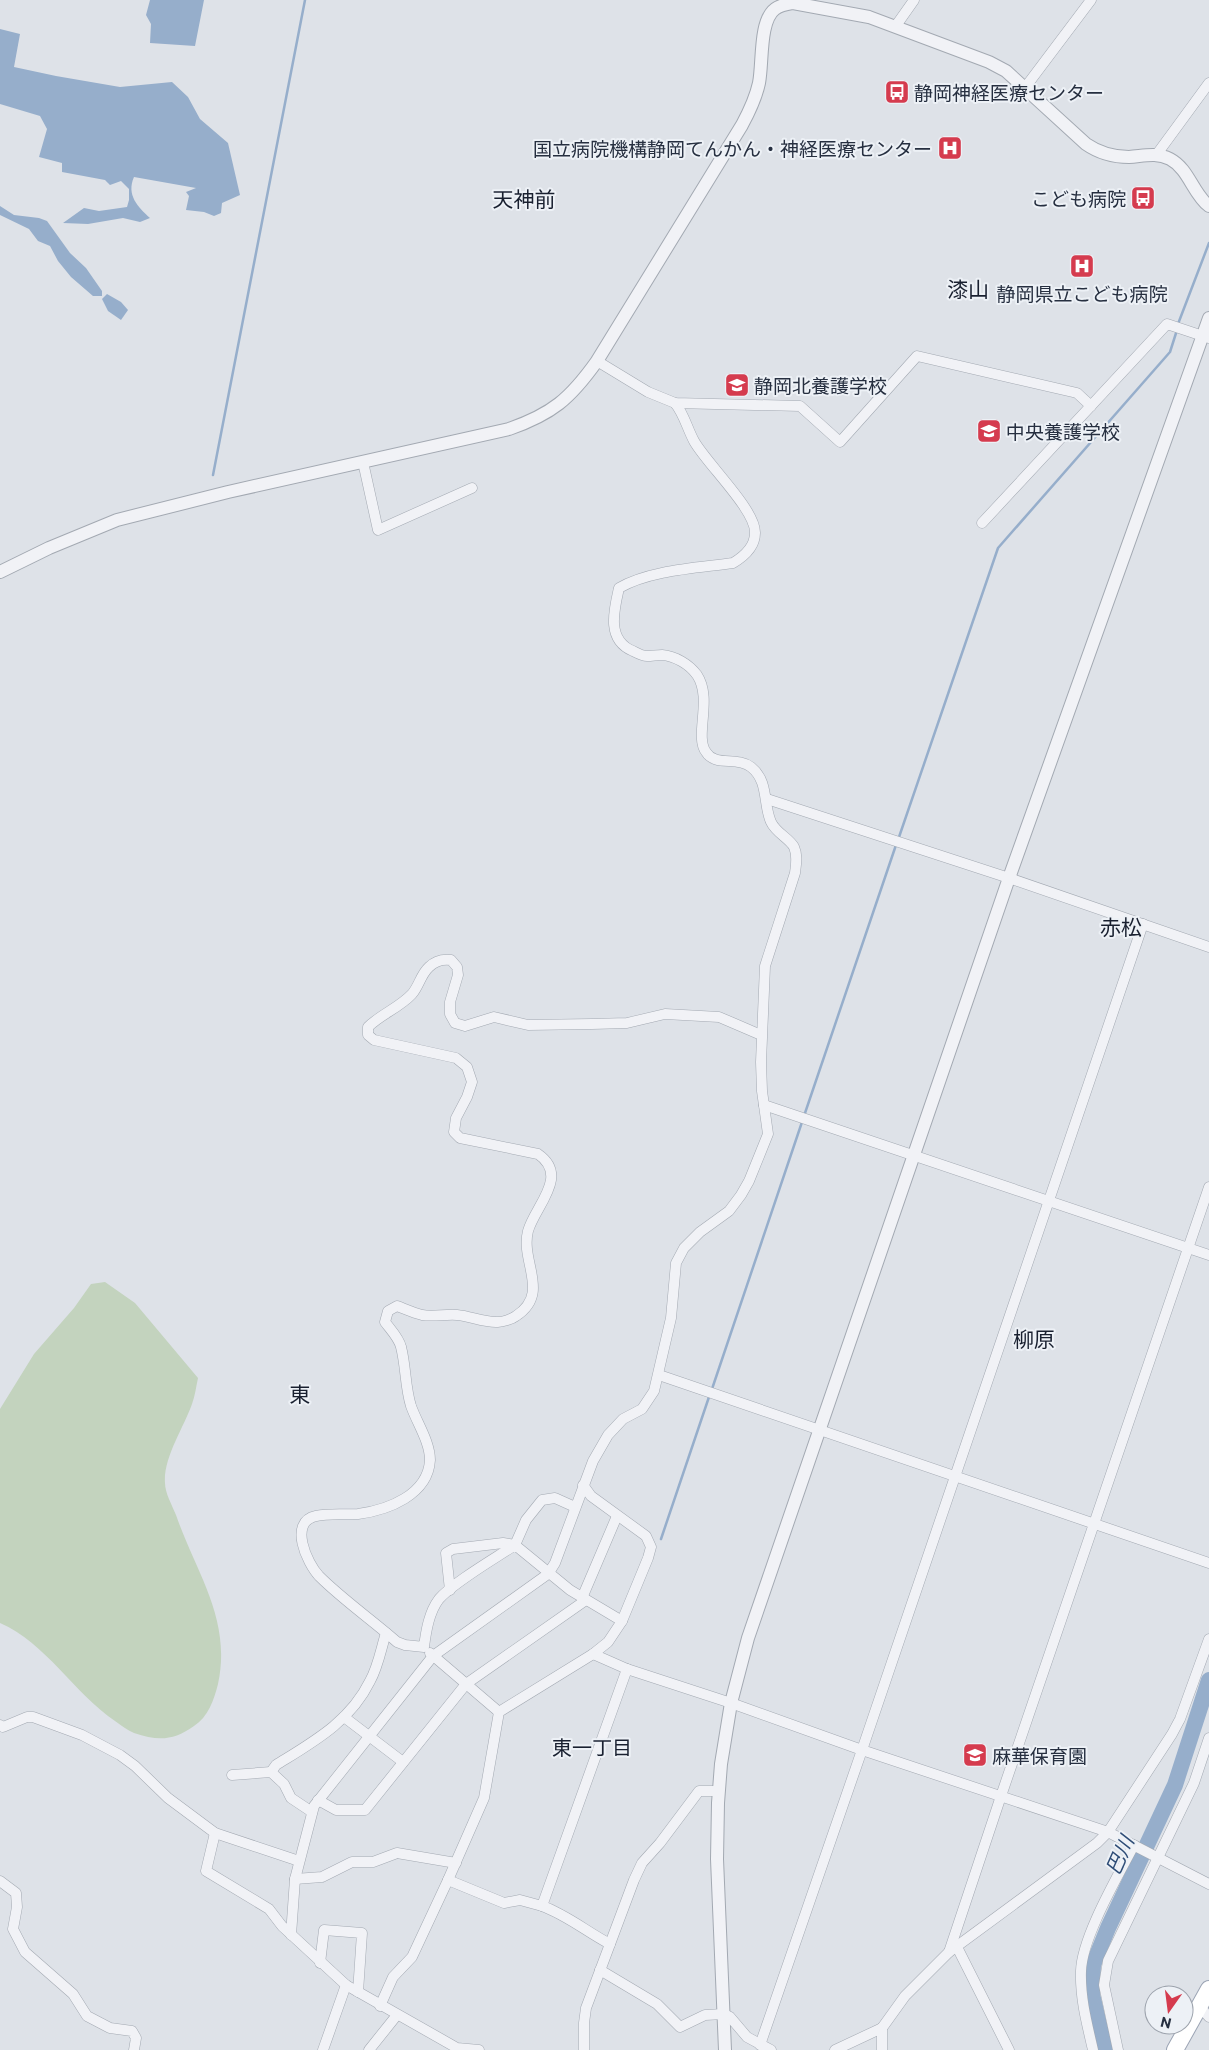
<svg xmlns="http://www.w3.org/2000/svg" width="1209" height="2050" font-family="Commissioner,'Noto Sans JP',sans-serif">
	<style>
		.green { fill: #c3d3be }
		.water { fill: #96aecb }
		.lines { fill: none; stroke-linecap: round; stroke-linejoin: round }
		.stream { stroke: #96aecb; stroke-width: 2.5 }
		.river { stroke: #96aecb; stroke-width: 16 }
		.minor-casing { stroke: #a3a9b2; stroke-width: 11 }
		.tertiary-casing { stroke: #a3a9b2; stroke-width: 14 }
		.primary-casing { stroke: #9ca5b5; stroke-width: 18 }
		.minor { stroke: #f1f2f6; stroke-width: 10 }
		.tertiary { stroke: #f1f2f6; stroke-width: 12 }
		.primary { stroke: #fff; stroke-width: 16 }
		.labels { text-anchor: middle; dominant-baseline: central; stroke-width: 4; stroke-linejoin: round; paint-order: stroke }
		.poi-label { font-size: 19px; fill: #262f40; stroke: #edf1f6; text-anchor: start }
		.neighbourhood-label { font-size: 20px; fill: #192030; stroke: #edf1f6 }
		.water-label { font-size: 20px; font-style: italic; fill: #2e4c76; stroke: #edf1f6 }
		.quarter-label { font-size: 21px; fill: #192030; stroke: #edf1f6 }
	</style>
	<rect width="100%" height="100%" fill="#dee2e8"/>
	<!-- green -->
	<path class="green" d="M105,1282L135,1303L198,1378C196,1387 195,1396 192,1404C184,1427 163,1458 165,1483C165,1493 172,1505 176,1515C196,1573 232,1619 218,1684C214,1700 208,1717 194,1726C173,1741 158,1741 134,1733C127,1730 121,1725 115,1721C74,1693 46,1643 0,1623V1409L34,1354L74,1308L91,1284Z"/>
	<!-- water -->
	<g class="water">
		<polygon points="150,0 204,0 195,46 150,43 151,24 146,15"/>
		<path d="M0,29L20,34L14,67L56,76L120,87L172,82L188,97L200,119L228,143L240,195L222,203L221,213L214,216L204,212L186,210L189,196L186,192L196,188L134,177C126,195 138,207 150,218L140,222L123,218L88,224L63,223L84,208L99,211L127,207L129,200V189L121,181L110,185L105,180L62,172V163L39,157L47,129L40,116L0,104Z"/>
		<polygon points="0,206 14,215 39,218 47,221 70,253 86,268 102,291 102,296 93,296 71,277 58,261 50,246 38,241 29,229 0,215"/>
		<polygon points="107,294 121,302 128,310 121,320 108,311 102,299"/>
	</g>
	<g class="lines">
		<!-- stream -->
		<g class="stream">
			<polyline points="1178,324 1209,243"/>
			<polyline points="213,475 305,0"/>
			<polyline points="898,840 998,548 1170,352 1177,330"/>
			<polyline points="804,1116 896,845"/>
			<polyline points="712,1389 802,1122"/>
			<polyline points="661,1539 710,1394"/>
		</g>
		<!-- river -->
		<polyline class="river" points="1105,2050 1092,1994 1093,1965 1108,1928 1175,1785 1209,1680"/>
		<defs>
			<g id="minor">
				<polyline points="895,27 914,0"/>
				<polyline points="1024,89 1091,0"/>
				<polyline points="1157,154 1209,83"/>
				<polyline points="597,361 648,392 675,403 800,406 840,442 917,356 1077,393 1091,406"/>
				<polyline points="363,462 378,530 472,488"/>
				<polyline points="982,523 1167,324 1209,338"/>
				<polyline points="767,799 1009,878 1209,947"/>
				<polyline points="764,1105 1209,1255"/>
				<polyline points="659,1375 1209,1563"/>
				<polyline points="583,1485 591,1496 646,1536 651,1547 648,1558 622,1621 608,1642 593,1654 499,1712 484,1798 448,1880 504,1903 520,1900 542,1906 627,1669"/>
				<polyline points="450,1590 446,1553 453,1549 503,1543 515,1545 526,1520 542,1500 555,1498 575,1507"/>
				<polyline points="582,1598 617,1516"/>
				<path d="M622,1621L570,1590L515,1545C494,1559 454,1582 439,1599C429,1612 426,1631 424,1647L405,1645L397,1642C372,1620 342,1599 319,1576C307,1563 288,1522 316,1516C329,1513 344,1515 358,1514C388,1510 428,1495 430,1460C430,1442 417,1423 411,1406C405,1387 406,1366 401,1347C399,1338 390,1329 385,1322L388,1311L397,1306C405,1309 414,1313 422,1315C433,1317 446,1314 457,1315C470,1316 485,1323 498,1322C503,1322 512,1319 516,1316C551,1293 520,1262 528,1231C535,1206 570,1176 538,1154L460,1138L454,1132L456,1118L467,1097L472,1082L467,1067L456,1058L374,1040L368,1035V1027C381,1014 399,1008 412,994C419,986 421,974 429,967C435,961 443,959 451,960L457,967L458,975L450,1002V1014L455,1023L465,1026L494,1017L528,1025L592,1024L627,1023L665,1014L719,1017L761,1035"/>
				<polyline points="430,1653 499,1712"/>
				<polyline points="593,1654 627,1669 731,1703 862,1750 1108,1832 1209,1884"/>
				<polyline points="344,1717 403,1762"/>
				<polyline points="0,1725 3,1727 27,1717 33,1717 82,1735 120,1755 135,1766 168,1798 215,1833 299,1861"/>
				<path d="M271,1772L276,1765C313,1742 350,1722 370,1681C378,1667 381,1649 386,1633"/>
				<polyline points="232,1775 271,1772 284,1784 291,1798 312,1812"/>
				<polyline points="318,1800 336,1810 365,1810 466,1684 586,1600"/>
				<polyline points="215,1833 206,1871 269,1909 282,1926 346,1985 457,2048 479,2050"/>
				<polyline points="295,1879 322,1877 352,1862 373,1862 397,1853 456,1863"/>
				<polyline points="0,1881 16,1893 17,1907 13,1929 25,1952 73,1994 87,2016 110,2028 132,2031 136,2038 134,2050"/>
				<path d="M542,1906C567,1915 587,1932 610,1944"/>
				<path d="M291,1935L295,1879L314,1806L433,1656L548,1574L555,1563L593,1461L608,1435L623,1419L642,1409L654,1391L671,1318L676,1263L684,1248L700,1232L729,1211L741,1195L749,1181L768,1134L762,1091L761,1062L765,966L795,873C796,864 798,856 794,847C789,838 776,833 771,822C763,805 769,781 751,767C737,756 715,767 706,752C694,736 713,699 697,675C689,664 675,656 662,655C657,655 652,656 647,656C642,656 637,653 633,651C606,640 614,610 619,588C650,570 698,568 733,563C743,557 755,547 755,533C756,510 706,463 694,441C687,428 684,414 675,403"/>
				<polyline points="957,1947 1009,2050"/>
				<polyline points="949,1952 1001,1796 1209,1187"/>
				<polyline points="320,1963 324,1930 362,1933 358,1992"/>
				<polyline points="600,1970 657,2004 680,2027 705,2015 724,2014 730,2017 747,2037 771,2050"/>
				<polyline points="380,2006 393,1977 412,1957 448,1880"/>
				<polyline points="1199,2006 1209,2017"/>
				<polyline points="760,2045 862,1750 1143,924"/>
				<polyline points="323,2050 346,1985"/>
				<polyline points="369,2050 397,2015"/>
				<polyline points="584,2050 584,2023 586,2008 634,1880 642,1863 660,1843 699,1791 719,1791"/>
				<polyline points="835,2050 882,2028"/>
				<polyline points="882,2050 882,2028 905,1996 949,1952 1097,1843 1108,1832 1172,1734 1180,1719 1209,1639"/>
				<path d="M1093,2050C1087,2024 1080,1998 1081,1971C1082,1937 1118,1876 1134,1845"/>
				<polyline points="1118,2050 1104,1985 1108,1961 1194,1783 1209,1738"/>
			</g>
			<g id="tertiary">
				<path d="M0,572L49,548L117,520L228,492L509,429C552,414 570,399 597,361L742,125C749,112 756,97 759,83C763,63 759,21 775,9C780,5 787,4 793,3L869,17L989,62L1006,71L1086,144C1099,153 1113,157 1129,157C1144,156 1156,152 1170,159C1189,169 1193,194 1209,206"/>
				<polyline points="725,2050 717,1859 718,1803 721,1764 731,1703 748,1638 1009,878 1209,318"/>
			</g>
			<polyline id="primary" points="1175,2050 1209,1989"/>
		</defs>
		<!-- minor casing -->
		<use href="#minor" class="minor-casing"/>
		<!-- tertiary casing -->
		<use href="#tertiary" class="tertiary-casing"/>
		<!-- primary casing -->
		<use href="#primary" class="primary-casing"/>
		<!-- minor -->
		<use href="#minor" class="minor"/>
		<!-- tertiary -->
		<use href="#tertiary" class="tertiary"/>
		<!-- primary -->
		<use href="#primary" class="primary"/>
	</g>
	<!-- icons -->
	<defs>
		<symbol id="bus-square" viewBox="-11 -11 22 22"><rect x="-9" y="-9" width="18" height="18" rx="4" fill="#d53b4e" stroke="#edf1f6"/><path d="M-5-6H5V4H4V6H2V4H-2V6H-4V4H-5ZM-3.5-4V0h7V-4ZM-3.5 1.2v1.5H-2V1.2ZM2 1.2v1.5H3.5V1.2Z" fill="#fff"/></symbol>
		<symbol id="hospital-square" viewBox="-11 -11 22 22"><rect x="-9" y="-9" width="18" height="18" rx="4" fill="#d53b4e" stroke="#edf1f6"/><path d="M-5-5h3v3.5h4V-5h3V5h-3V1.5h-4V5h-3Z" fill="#fff"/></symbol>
		<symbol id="school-square" viewBox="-11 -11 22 22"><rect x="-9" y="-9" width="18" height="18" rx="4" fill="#d53b4e" stroke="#edf1f6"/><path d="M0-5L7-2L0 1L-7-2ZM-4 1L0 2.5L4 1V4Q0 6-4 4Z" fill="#fff"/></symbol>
	</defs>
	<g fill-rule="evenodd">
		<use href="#bus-square" x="883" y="78" width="28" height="28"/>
		<use href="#hospital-square" x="936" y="134" width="28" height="28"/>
		<use href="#bus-square" x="1129" y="184" width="28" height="28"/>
		<use href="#hospital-square" x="1068" y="252" width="28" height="28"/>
		<use href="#school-square" x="723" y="371" width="28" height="28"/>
		<use href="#school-square" x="975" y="417" width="28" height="28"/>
		<use href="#school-square" x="961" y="1741" width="28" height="28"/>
	</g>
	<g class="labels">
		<!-- poi labels -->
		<g class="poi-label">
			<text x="914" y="92">静岡神経医療センター</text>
			<text x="932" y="148" text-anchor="end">国立病院機構静岡てんかん・神経医療センター</text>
			<text x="1126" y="198" text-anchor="end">こども病院</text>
			<text x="1082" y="293" text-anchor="middle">静岡県立こども病院</text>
			<text x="754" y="385">静岡北養護学校</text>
			<text x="1006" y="431">中央養護学校</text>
			<text x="992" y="1755">麻華保育園</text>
		</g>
		<!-- neighbourhood labels -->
		<g class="neighbourhood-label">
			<text x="592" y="1747">東一丁目</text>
		</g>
		<!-- water labels -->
		<g class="water-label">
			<text transform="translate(1119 1855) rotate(-66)">巴川</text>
		</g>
		<!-- quarter labels -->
		<g class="quarter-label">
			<text x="524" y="198">天神前</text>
			<text x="968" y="288">漆山</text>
			<text x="1121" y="926">赤松</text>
			<text x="1034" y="1338">柳原</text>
			<text x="300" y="1393">東</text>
		</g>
	</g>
	<!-- north arrow -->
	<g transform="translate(1169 2010) rotate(194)"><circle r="24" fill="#edf1f6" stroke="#9da3ad"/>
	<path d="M0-4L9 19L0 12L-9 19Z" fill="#d53b4e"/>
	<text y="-8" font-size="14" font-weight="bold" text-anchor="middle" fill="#262f40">N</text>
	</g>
</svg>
